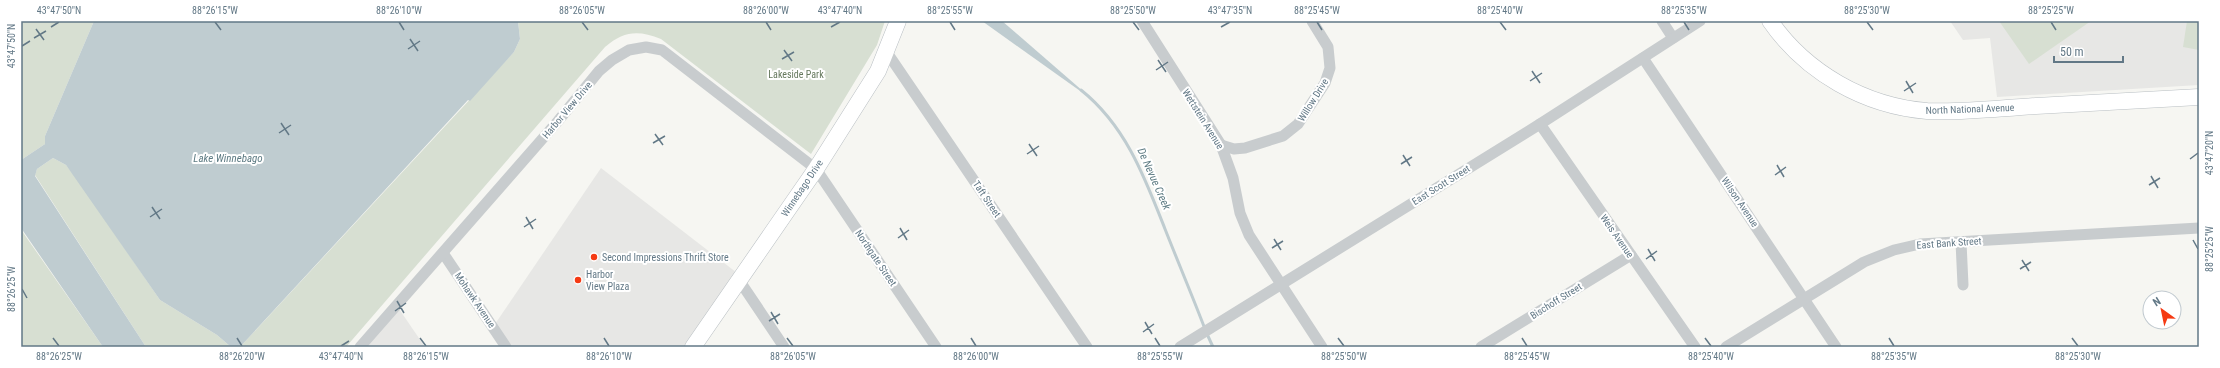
<svg xmlns="http://www.w3.org/2000/svg" width="2220" height="368" font-family="'Roboto Condensed',sans-serif">
	<style>
		.built { fill: #e7e7e5 }
		.green { fill: #d7dfd2 }
		.water { fill: #bfccd0 }
		.lines { fill: none; stroke-linecap: round; stroke-linejoin: round }
		.stream { stroke: #bfccd0; stroke-width: 3 }
		.secondary-casing { stroke: #b9bfc3; stroke-width: 17 }
		.street { stroke: #c8ccce; stroke-width: 11 }
		.secondary { stroke: #fff; stroke-width: 16 }
		.ticks { fill: none; stroke: #627886; stroke-width: 1.5 }
		.poi-dot { fill: #f53a13; stroke: #fff; stroke-width: 1.5 }
		.labels { text-anchor: middle; dominant-baseline: central; stroke-width: 4; stroke-linejoin: round; paint-order: stroke }
		.park-label { font-size: 10px; fill: #65785d; stroke: #fff }
		.street-label { font-size: 10px; fill: #627886; stroke: #fff }
		.poi-label { font-size: 10px; fill: #627886; stroke: #fff; text-anchor: start }
		.water-label { font-size: 11px; font-style: italic; fill: #5d7b83; stroke: #fff }
		.neatline { fill: none; stroke: #627886; stroke-width: 1.5 }
		.ticks-label { font-size: 10px; text-anchor: middle; fill: #627886 }
	</style>
	<rect width="100%" height="100%" fill="#f6f6f2"/>
	<!-- built -->
	<g class="built">
		<polygon points="1950,21 2199,21 2199,85 1997,97 1990,38 1963,40"/>
		<polygon points="601,168 741,276 693,347 506,347 493,327"/>
		<polygon points="397,306 425,347 360,347"/>
	</g>
	<!-- green -->
	<g class="green">
		<polygon points="21,21 94,21 45,136 45,144 21,160"/>
		<path d="M518,21H885L877,45L811,154L661,39C638,30 624,31 605,47L346,347H240L514,52L520,39Z"/>
		<polygon points="1999,21 2091,21 2029,64"/>
		<polygon points="2187,21 2199,21 2199,50 2183,47"/>
		<polygon points="53,158 66,165 77,179 160,300 217,335 231,347 146,347 35,175 37,169"/>
		<polygon points="21,228 24,234 103,347 21,347"/>
	</g>
	<!-- water -->
	<g class="water">
		<polygon points="94,21 518,21 520,39 514,52 470,101 468,100 240,347 231,347 217,335 160,300 66,165 53,158 37,169 35,176 146,347 103,347 21,228 21,160 45,144 45,136"/>
		<polygon points="982,21 1002,21 1084,92 1083,93"/>
	</g>
	<g class="lines">
		<!-- stream -->
		<g class="stream">
			<path d="M1081,90C1126,126 1145,178 1165,229C1178,262 1192,295 1205,329"/>
			<polyline points="1207,334 1213,347"/>
		</g>
		<defs>
			<g id="secondary">
				<path d="M1770,21C1806,73 1865,106 1927,111C1963,113 2000,108 2036,106C2090,103 2145,100 2199,97"/>
				<polyline points="693,347 816,169 878,71 898,21"/>
			</g>
		</defs>
		<!-- secondary casing -->
		<use href="#secondary" class="secondary-casing"/>
		<!-- street -->
		<g class="street">
			<polyline points="1142,21 1221,145 1233,178 1240,213 1249,235 1322,347"/>
			<polyline points="1662,21 1673,38"/>
			<polyline points="886,51 1087,347"/>
			<polyline points="1643,58 1836,347"/>
			<polyline points="1540,124 1695,347"/>
			<polyline points="1221,145 1234,149 1245,148 1283,136 1298,124 1325,83 1330,68 1328,47 1312,21"/>
			<polyline points="1961,242 1963,285"/>
			<polyline points="443,253 506,347"/>
			<polyline points="739,280 784,347"/>
			<polyline points="360,347 558,121 599,71 612,60 629,50 646,47 662,50 816,169 936,347"/>
			<polyline points="1180,347 1540,124 1700,21"/>
			<polyline points="1481,347 1631,255"/>
			<polyline points="1726,347 1864,262 1894,250 1920,244 2199,228"/>
		</g>
		<!-- secondary -->
		<use href="#secondary" class="secondary"/>
	</g>
	<!-- ticks -->
	<path class="ticks" d="M215,22L221,30M399,22L404,30M582,22L588,30M766,22L771,30M950,22L955,30M1133,22L1139,30M1317,22L1322,30M1500,22L1506,30M1684,22L1689,30M1867,22L1873,30M2051,22L2056,30M51,27L59,22M831,27L840,22M1221,27L1230,22M36,29L44,40M34,38L46,31M410,39L418,51M22,46L30,41M408,49L420,41M784,50L792,61M782,59L794,52M1158,60L1166,72M1156,70L1168,62M1532,71L1540,83M1530,81L1542,73M1906,81L1913,93M1904,91L1916,83M281,123L289,135M279,133L291,125M655,134L663,145M653,143L665,136M1029,144L1037,156M1027,154L1039,146M1403,155L1410,166M2190,159L2198,153M1401,164L1412,157M1777,165L1784,177M1775,175L1786,167M2151,176L2158,188M2149,185L2160,178M152,207L160,219M150,217L162,209M526,217L533,229M524,227L536,219M900,228L907,240M898,238L909,230M1274,239L1281,250M2193,240L2198,249M1272,248L1283,241M1648,249L1655,261M1646,259L1657,251M2022,260L2029,271M2020,269L2031,262M22,289L27,298M397,301L404,313M395,311L406,303M771,312L778,324M769,321L780,314M1145,322L1152,334M1143,332L1154,324M53,338L59,346M237,338L242,346M420,338L426,346M604,338L609,346M787,338L793,346M971,338L976,346M1155,338L1160,346M1338,338L1344,346M1522,338L1527,346M1705,338L1711,346M1889,338L1894,346M2072,338L2078,346M341,346L349,341"/>
	<!-- markers -->
	<g class="poi-dot">
		<circle cx="594" cy="257" r="4"/>
		<circle cx="578" cy="280" r="4"/>
	</g>
	<g class="labels">
		<!-- park labels -->
		<g class="park-label">
			<text x="796" y="74">Lakeside Park</text>
		</g>
		<!-- street labels -->
		<g class="street-label">
			<text transform="translate(1313 100) rotate(-58)">Willow Drive</text>
			<text transform="translate(1970 109) rotate(-2)">North National Avenue</text>
			<text transform="translate(567 110) rotate(-50)">Harbor View Drive</text>
			<text transform="translate(1203 119) rotate(58)">Wettstein Avenue</text>
			<text transform="translate(1441 185) rotate(-32)">East Scott Street</text>
			<text transform="translate(802 188) rotate(-56)">Winnebago Drive</text>
			<text transform="translate(987 199) rotate(56)">Taft Street</text>
			<text transform="translate(1740 202) rotate(56)">Wilson Avenue</text>
			<text transform="translate(1617 236) rotate(55)">Weis Avenue</text>
			<text transform="translate(1949 243) rotate(-4)">East Bank Street</text>
			<text transform="translate(876 258) rotate(56)">Northgate Street</text>
			<text transform="translate(475 300) rotate(56)">Mohawk Avenue</text>
			<text transform="translate(1556 301) rotate(-32)">Bischoff Street</text>
		</g>
		<!-- poi labels -->
		<g class="poi-label">
			<text x="602" y="257">Second Impressions Thrift Store</text>
			<text x="586" y="274">Harbor<tspan x="586" dy="12">View Plaza</tspan></text>
		</g>
		<!-- water labels -->
		<g class="water-label">
			<text x="228" y="158">Lake Winnebago</text>
			<text transform="translate(1154 179) rotate(66)">De Nevue Creek</text>
		</g>
	</g>
	<!-- border -->
	<rect width="2220" height="368" fill="none" stroke="#ffffff" stroke-width="44"/>
	<!-- north arrow -->
	<g transform="translate(2162 310) rotate(327)"><circle r="19" fill="#ffffff" stroke="#c0c9cf"/>
	<path d="M0-3L7 15L0 10L-7 15Z" fill="#f53a13"/>
	<text y="-6" font-size="11" font-weight="bold" text-anchor="middle" fill="#627886">N</text>
	</g>
	<!-- scale -->
	<path d="M2054 56v6h69v-6" fill="none" stroke="#627886" stroke-width="2"/>
	<text x="2060" y="56" font-size="12" fill="#627886" stroke="#ffffff" stroke-width="3" paint-order="stroke">50 m</text>
	<rect x="22" y="22" width="2176" height="324" class="neatline"/>
	<g class="ticks-label">
		<text x="59" y="14">43°47'50"N</text>
		<text x="215" y="14">88°26'15"W</text>
		<text x="399" y="14">88°26'10"W</text>
		<text x="582" y="14">88°26'05"W</text>
		<text x="766" y="14">88°26'00"W</text>
		<text x="840" y="14">43°47'40"N</text>
		<text x="950" y="14">88°25'55"W</text>
		<text x="1133" y="14">88°25'50"W</text>
		<text x="1230" y="14">43°47'35"N</text>
		<text x="1317" y="14">88°25'45"W</text>
		<text x="1500" y="14">88°25'40"W</text>
		<text x="1684" y="14">88°25'35"W</text>
		<text x="1867" y="14">88°25'30"W</text>
		<text x="2051" y="14">88°25'25"W</text>
		<text transform="translate(11 46) rotate(-90)" y="4">43°47'50"N</text>
		<text transform="translate(2209 153) rotate(-90)" y="4">43°47'20"N</text>
		<text transform="translate(2209 249) rotate(-90)" y="4">88°25'25"W</text>
		<text transform="translate(11 289) rotate(-90)" y="4">88°26'25"W</text>
		<text x="59" y="360">88°26'25"W</text>
		<text x="242" y="360">88°26'20"W</text>
		<text x="341" y="360">43°47'40"N</text>
		<text x="426" y="360">88°26'15"W</text>
		<text x="609" y="360">88°26'10"W</text>
		<text x="793" y="360">88°26'05"W</text>
		<text x="976" y="360">88°26'00"W</text>
		<text x="1160" y="360">88°25'55"W</text>
		<text x="1344" y="360">88°25'50"W</text>
		<text x="1527" y="360">88°25'45"W</text>
		<text x="1711" y="360">88°25'40"W</text>
		<text x="1894" y="360">88°25'35"W</text>
		<text x="2078" y="360">88°25'30"W</text>
	</g>
</svg>
